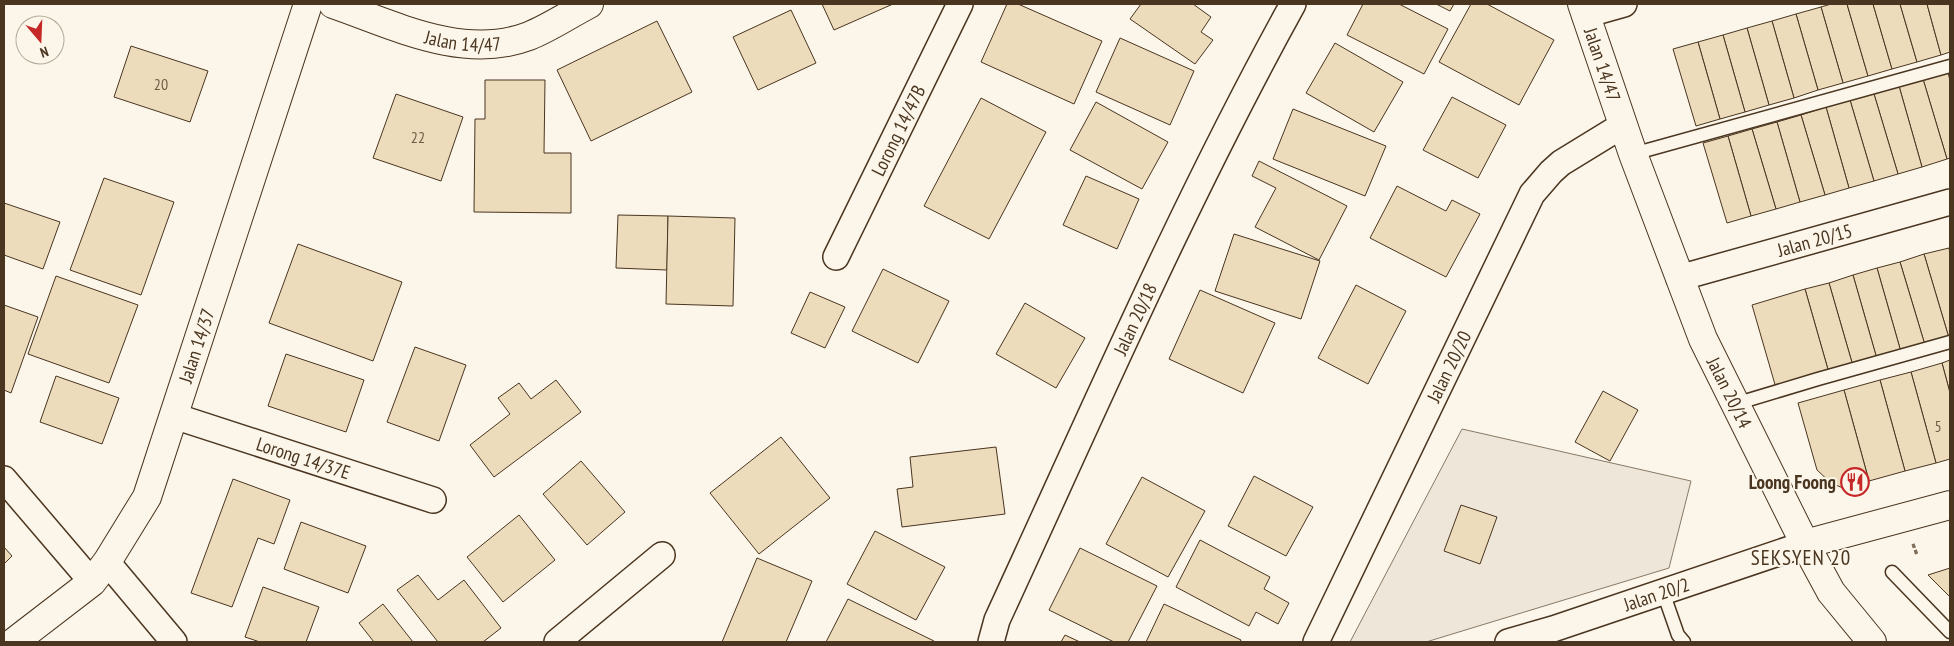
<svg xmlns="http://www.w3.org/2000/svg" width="1954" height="646" font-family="'PT Sans Narrow',sans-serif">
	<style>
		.green { fill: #ede6d9; stroke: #887966 }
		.building { fill: #ecdcbc; stroke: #4a3520 }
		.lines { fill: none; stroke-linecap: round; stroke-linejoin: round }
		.lane-casing { stroke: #4a3520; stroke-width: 15 }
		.street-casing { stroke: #4a3520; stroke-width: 28 }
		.secondary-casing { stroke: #4a3520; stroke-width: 30 }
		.path { stroke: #7f6f5c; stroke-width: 3; stroke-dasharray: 4 2.5; stroke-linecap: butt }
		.lane { stroke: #fbf6e9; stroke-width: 12 }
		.street { stroke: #fbf6e9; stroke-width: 25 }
		.secondary { stroke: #fbf6e9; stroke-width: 28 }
		.labels { text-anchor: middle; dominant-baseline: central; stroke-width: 4; stroke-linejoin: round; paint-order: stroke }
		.number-label { font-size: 16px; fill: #725f47 }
		.street-label { font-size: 19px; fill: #4a3520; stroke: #fbf6e9 }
		.poi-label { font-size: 19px; font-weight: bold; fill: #4a3520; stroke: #fbf6e9; text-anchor: end }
		.quarter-label { font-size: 21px; letter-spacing: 1px; fill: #4a3520; stroke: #fbf6e9 }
	</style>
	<rect width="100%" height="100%" fill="#fbf6e9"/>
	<!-- green -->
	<polygon class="green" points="1462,429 1691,481 1669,568 1426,642 1350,642"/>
	<!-- building -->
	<g class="building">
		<polygon points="822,4 893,4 834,30"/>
		<polygon points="1007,4 1018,4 1102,41 1074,104 981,62"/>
		<polygon points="1141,4 1193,4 1211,17 1201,32 1213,40 1195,64 1130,19"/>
		<polygon points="1363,4 1399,4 1448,29 1424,74 1347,35"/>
		<polygon points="1436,4 1454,4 1450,11"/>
		<polygon points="1471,4 1487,4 1554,40 1519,105 1439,62"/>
		<polygon points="1831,4 1847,4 1868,76 1843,83 1821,7"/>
		<polygon points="1847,4 1873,4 1892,69 1868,76"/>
		<polygon points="1873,4 1900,4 1917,62 1892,69"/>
		<polygon points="1900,4 1927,4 1941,55 1917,62"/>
		<polygon points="1927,4 1950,4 1950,52 1941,55"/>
		<polygon points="1821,7 1843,83 1818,90 1796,14"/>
		<polygon points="791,10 816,63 758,90 733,37"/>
		<polygon points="1796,14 1818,90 1794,98 1772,21"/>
		<polygon points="657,21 692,92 591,141 557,70"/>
		<polygon points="1772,21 1794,98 1769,105 1747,28"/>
		<polygon points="1747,28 1769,105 1745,112 1723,35"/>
		<polygon points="1723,35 1745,112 1720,119 1698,42"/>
		<polygon points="1120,38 1194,71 1170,125 1096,92"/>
		<polygon points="1698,42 1720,119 1696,126 1673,49"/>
		<polygon points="1335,43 1403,82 1374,132 1306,93"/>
		<polygon points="131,46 208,71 190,122 114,97"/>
		<polygon points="1948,72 1950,81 1950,158 1947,159 1923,79"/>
		<polygon points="1923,79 1947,159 1922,167 1899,86"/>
		<polygon points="485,80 545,80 544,153 571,153 571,213 474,212 475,119 485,119"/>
		<polygon points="1899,86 1922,167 1898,174 1874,94"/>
		<polygon points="396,94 463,117 441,181 373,158"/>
		<polygon points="1874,94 1898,174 1874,181 1850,100"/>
		<polygon points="1452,97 1506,125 1478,178 1423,150"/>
		<polygon points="981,98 1046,132 989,239 924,206"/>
		<polygon points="1850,100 1874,181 1849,188 1826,107"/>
		<polygon points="1096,102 1168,142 1142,189 1070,150"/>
		<polygon points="1826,107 1849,188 1825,195 1801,115"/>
		<polygon points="1293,109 1386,146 1365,196 1273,159"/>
		<polygon points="1801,115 1825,195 1800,202 1777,122"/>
		<polygon points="1777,122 1800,202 1776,209 1752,129"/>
		<polygon points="1752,129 1776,209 1751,216 1728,136"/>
		<polygon points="1728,136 1751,216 1727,223 1703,143"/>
		<polygon points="1259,161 1347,206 1319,260 1255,227 1276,188 1252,176"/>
		<polygon points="1086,176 1139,199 1117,249 1063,225"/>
		<polygon points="104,178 174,202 141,295 70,270"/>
		<polygon points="1397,186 1446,211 1452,200 1480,214 1446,277 1370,238"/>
		<polygon points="4,203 60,222 43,269 4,255"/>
		<polygon points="618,215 668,216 667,270 616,268"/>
		<polygon points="668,216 735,218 733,306 666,304"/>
		<polygon points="1234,234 1320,261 1301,319 1215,291"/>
		<polygon points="298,244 402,282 373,361 269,323"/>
		<polygon points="1949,248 1950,254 1950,338 1949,338 1924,254"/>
		<polygon points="1924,254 1949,338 1925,345 1900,262"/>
		<polygon points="1900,262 1925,345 1901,352 1877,268"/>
		<polygon points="1877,268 1901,352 1877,359 1853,275"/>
		<polygon points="883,269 949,301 918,363 852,331"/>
		<polygon points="1853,275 1877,359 1853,366 1829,283"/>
		<polygon points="56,276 138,305 109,383 28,354"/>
		<polygon points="1829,283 1853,366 1829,373 1805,289"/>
		<polygon points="1356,285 1406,311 1368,384 1318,358"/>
		<polygon points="1805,289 1829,373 1776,388 1752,305"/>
		<polygon points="1200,290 1275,323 1243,393 1169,359"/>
		<polygon points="810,292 845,307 825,348 791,333"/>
		<polygon points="1025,303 1085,338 1056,388 996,354"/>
		<polygon points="4,305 38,317 11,393 4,390"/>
		<polygon points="415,347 466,365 439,441 387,422"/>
		<polygon points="286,354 364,380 346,432 268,406"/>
		<polygon points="1950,360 1950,393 1942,363"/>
		<polygon points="1942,363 1950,393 1950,459 1936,463 1911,372"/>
		<polygon points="1911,372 1936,463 1905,471 1880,380"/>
		<polygon points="56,376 119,398 102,444 40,422"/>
		<polygon points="556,380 581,412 494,477 470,445 510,414 498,398 519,383 531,399"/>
		<polygon points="1880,380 1905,471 1869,481 1844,390"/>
		<polygon points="1844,390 1869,481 1843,488 1831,483 1817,470 1798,403"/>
		<polygon points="1603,391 1638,410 1610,461 1575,442"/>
		<polygon points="781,437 830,498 759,554 710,493"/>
		<polygon points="996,447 1005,514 902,527 897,489 913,487 910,457"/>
		<polygon points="581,461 625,512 587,545 543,494"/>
		<polygon points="1254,476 1313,507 1286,556 1228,526"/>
		<polygon points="1142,477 1205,511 1168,577 1106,544"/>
		<polygon points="233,479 290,500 274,544 258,538 232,607 191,593"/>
		<polygon points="1461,505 1497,517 1480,564 1444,551"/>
		<polygon points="519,515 555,560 503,602 467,557"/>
		<polygon points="301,522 366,546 348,593 284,569"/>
		<polygon points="875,531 945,567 916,620 847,584"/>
		<polygon points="1200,540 1270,577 1264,589 1289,603 1278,624 1256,612 1249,626 1176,587"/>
		<polygon points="4,547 12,556 4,564"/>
		<polygon points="1080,548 1157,586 1128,642 1114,642 1049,610"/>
		<polygon points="757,558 812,581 786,642 722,642"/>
		<polygon points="1950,568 1950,597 1928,575"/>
		<polygon points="418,575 438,600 464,580 501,628 483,642 438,642 397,590"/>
		<polygon points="263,587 319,607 306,642 260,642 245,637"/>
		<polygon points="848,599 934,641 934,642 826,642"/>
		<polygon points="383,604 413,642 374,642 359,623"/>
		<polygon points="1164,604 1241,640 1240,642 1146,642"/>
		<polygon points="1065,635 1080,642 1061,642"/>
	</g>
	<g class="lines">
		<defs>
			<g id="lane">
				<polyline points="1633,154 1950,66"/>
				<polyline points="1735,404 1818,379 1950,342"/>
				<polyline points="1892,572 1950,632"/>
				<polyline points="1663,592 1678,635 1684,642"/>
			</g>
			<g id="street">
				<polyline points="1585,15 1624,4"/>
				<path id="s1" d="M836,257L960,4"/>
				<path id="s2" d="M1679,278L1950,202"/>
				<path id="s3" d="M174,416L433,500"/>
				<polyline points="4,479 92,582"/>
				<polyline points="107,562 174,642"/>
				<polyline points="557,642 662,555"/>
				<path id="s4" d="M991,642L997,620C1092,414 1183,203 1293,4"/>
				<path id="s5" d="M1316,642L1532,194L1551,172L1561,163L1623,125"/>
				<path id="s6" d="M1508,642L1553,629L1805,544"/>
			</g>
			<g id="secondary">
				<path id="s7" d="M333,4C394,25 463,61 529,36C549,28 570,14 589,4"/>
				<path id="s8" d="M1582,4L1633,154L1703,339L1805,544L1831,592L1872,642"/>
				<polyline points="1805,544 1950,505"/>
				<path id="s9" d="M14,642L92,582L107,562L147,497L308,4"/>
			</g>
		</defs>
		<!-- lane casing -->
		<use href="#lane" class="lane-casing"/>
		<!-- street casing -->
		<use href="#street" class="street-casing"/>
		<!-- secondary casing -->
		<use href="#secondary" class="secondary-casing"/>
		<!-- path -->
		<g class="path">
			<polyline points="1913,544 1917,555"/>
			<polyline points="1913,544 1917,555"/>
		</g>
		<!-- lane -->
		<use href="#lane" class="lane"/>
		<!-- street -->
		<use href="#street" class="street"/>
		<!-- secondary -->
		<use href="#secondary" class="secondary"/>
	</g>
	<!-- icons -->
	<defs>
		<symbol id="restaurant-ring" viewBox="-11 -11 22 22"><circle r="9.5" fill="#fbf6e9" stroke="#c62828" stroke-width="1.5"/><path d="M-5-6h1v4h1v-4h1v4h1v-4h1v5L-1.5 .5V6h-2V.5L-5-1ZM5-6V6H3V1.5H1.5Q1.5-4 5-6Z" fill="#c62828"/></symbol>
	</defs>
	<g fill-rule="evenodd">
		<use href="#restaurant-ring" x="1839" y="466" width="32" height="32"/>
	</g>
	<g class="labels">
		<!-- number labels -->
		<g class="number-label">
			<text x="161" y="84">20</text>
			<text x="418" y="137">22</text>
			<text x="1938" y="426">5</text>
		</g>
		<!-- street labels -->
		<g class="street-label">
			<text stroke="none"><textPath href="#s7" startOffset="136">Jalan 14/47</textPath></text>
			<text stroke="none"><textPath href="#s8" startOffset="64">Jalan 14/47</textPath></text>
			<text stroke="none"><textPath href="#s1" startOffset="141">Lorong 14/47B</textPath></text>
			<text stroke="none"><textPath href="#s2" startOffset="141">Jalan 20/15</textPath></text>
			<text stroke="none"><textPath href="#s4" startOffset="354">Jalan 20/18</textPath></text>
			<text stroke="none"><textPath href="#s9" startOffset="359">Jalan 14/37</textPath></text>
			<text stroke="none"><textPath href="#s5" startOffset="306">Jalan 20/20</textPath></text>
			<text stroke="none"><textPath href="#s8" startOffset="416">Jalan 20/14</textPath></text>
			<text stroke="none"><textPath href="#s3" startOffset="136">Lorong 14/37E</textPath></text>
			<text stroke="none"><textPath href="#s6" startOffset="156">Jalan 20/2</textPath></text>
		</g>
		<!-- poi labels -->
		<g class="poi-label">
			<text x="1836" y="482">Loong Foong</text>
		</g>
		<!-- quarter labels -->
		<g class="quarter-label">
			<text x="1801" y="557">SEKSYEN 20</text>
		</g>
	</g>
	<!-- border -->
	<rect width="1954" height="646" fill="none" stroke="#4a3520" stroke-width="10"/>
	<!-- north arrow -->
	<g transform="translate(40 40) rotate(161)"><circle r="24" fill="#fbf6e9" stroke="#b4a999"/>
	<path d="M0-4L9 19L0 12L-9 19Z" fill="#c62828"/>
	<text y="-8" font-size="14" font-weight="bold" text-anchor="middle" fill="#4a3520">N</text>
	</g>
</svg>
